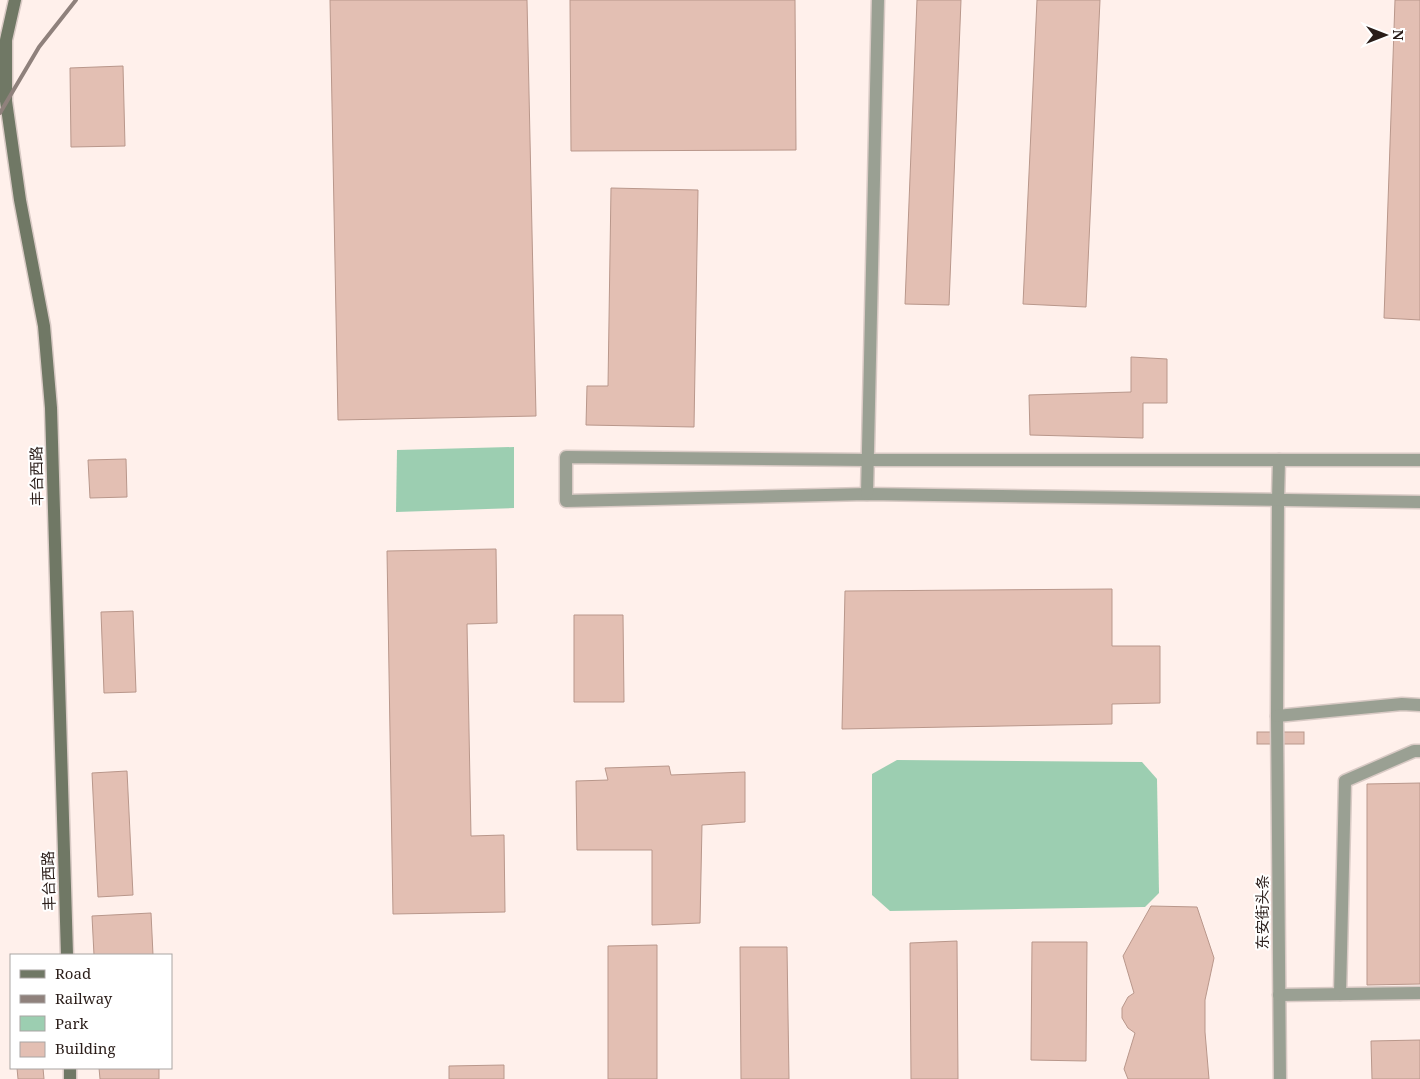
<svg xmlns="http://www.w3.org/2000/svg" width="1420" height="1079" font-family="'Noto Serif','Noto Sans SC',serif">
	<style>
		.green { fill: #9cceb1 }
		.building { fill: #e3bfb3; stroke: #b9978b }
		.lines { fill: none; stroke-linecap: round; stroke-linejoin: round }
		.minor-casing { stroke: #d9cac5; stroke-width: 15 }
		.secondary-casing { stroke: #d9cac5; stroke-width: 15 }
		.minor { stroke: #9aa093; stroke-width: 12 }
		.secondary { stroke: #707865; stroke-width: 12 }
		.rail { stroke: #8f817c; stroke-width: 4 }
		.labels { text-anchor: middle; dominant-baseline: central; stroke-width: 4; stroke-linejoin: round; paint-order: stroke }
		.street-label { font-size: 15px; fill: #2a1d19; stroke: #fff }
	</style>
	<rect width="100%" height="100%" fill="#fff0eb"/>
	<!-- green -->
	<g class="green">
		<polygon points="514,447 514,508 396,512 397,450"/>
		<polygon points="897,760 1142,762 1157,779 1159,893 1145,907 890,911 872,895 872,774"/>
	</g>
	<!-- building -->
	<g class="building">
		<polygon points="330,0 527,0 536,416 338,420"/>
		<polygon points="570,0 795,0 796,150 571,151"/>
		<polygon points="917,0 961,0 949,305 905,304"/>
		<polygon points="1037,0 1100,0 1086,307 1023,304"/>
		<polygon points="1395,0 1420,0 1420,320 1384,318"/>
		<polygon points="123,66 125,146 71,147 70,68"/>
		<polygon points="611,188 698,190 694,427 586,425 587,386 608,386"/>
		<polygon points="1131,357 1167,359 1167,403 1143,403 1143,438 1030,435 1029,395 1131,392"/>
		<polygon points="126,459 127,497 90,498 88,460"/>
		<polygon points="496,549 497,623 467,624 471,836 504,835 505,912 393,914 387,551"/>
		<polygon points="1112,589 1112,646 1160,646 1160,703 1112,704 1112,724 842,729 845,591"/>
		<polygon points="133,611 136,692 104,693 101,612"/>
		<polygon points="574,615 623,615 624,702 574,702"/>
		<rect x="1257" y="732" width="47" height="12"/>
		<polygon points="669,766 671,775 745,772 745,822 702,825 700,923 652,925 652,850 577,850 576,781 608,780 605,768"/>
		<polygon points="127,771 133,895 98,897 92,773"/>
		<polygon points="1420,783 1420,984 1367,985 1367,784"/>
		<polygon points="1151,906 1197,907 1214,958 1205,1000 1205,1032 1209,1079 1128,1079 1124,1069 1135,1033 1128,1028 1122,1018 1122,1008 1128,997 1134,993 1123,956"/>
		<polygon points="151,913 153,955 94,955 92,916"/>
		<polygon points="957,941 958,1079 911,1079 910,943"/>
		<polygon points="1032,942 1087,942 1086,1061 1031,1060"/>
		<polygon points="657,945 657,1079 608,1079 608,946"/>
		<polygon points="740,947 787,947 789,1079 741,1079"/>
		<polygon points="1420,1040 1420,1079 1372,1079 1371,1041"/>
		<polygon points="504,1065 504,1079 449,1079 449,1066"/>
		<polygon points="17,1068 43,1068 44,1079 18,1079"/>
		<polygon points="99,1068 159,1068 159,1079 100,1079"/>
	</g>
	<g class="lines">
		<defs>
			<g id="minor">
				<polyline points="1279,460 1278,500 1277,716 1280,1079"/>
				<polyline points="1420,460 867,460 566,457 566,501 867,494 1420,502"/>
				<polyline points="867,494 878,0"/>
				<polyline points="1277,716 1402,704 1420,705"/>
				<polyline points="1340,994 1345,781 1414,751 1420,751"/>
				<polyline points="1279,995 1420,993"/>
			</g>
			<g id="secondary">
				<polyline points="15,0 6,40 6,101 20,200 44,326 51,408 67,955"/>
				<polyline points="70,1068 70,1079"/>
			</g>
		</defs>
		<!-- minor casing -->
		<use href="#minor" class="minor-casing"/>
		<!-- secondary casing -->
		<use href="#secondary" class="secondary-casing"/>
		<!-- minor -->
		<use href="#minor" class="minor"/>
		<!-- secondary -->
		<use href="#secondary" class="secondary"/>
		<!-- rail -->
		<polyline class="rail" points="0,113 39,47 76,0"/>
	</g>
	<g class="labels">
		<!-- street labels -->
		<g class="street-label">
			<text transform="translate(36 476) rotate(-91)">丰台西路</text>
			<text transform="translate(48 881) rotate(-92)">丰台西路</text>
			<text transform="translate(1262 912) rotate(-90)">东安街头条</text>
		</g>
	</g>
	<!-- legend -->
	<rect x="10" y="954" width="162" height="115" fill="#ffffff" stroke="#aaa5a3"/>
	<rect x="20" y="970" width="25" height="8" fill="#707865" stroke="#aaa5a3"/>
	<text x="55" y="979" font-size="15" fill="#2a1d19">Road</text>
	<rect x="20" y="995" width="25" height="8" fill="#8f817c" stroke="#aaa5a3"/>
	<text x="55" y="1004" font-size="15" fill="#2a1d19">Railway</text>
	<rect x="20" y="1016" width="25" height="15" fill="#9cceb1" stroke="#aaa5a3"/>
	<text x="55" y="1029" font-size="15" fill="#2a1d19">Park</text>
	<rect x="20" y="1042" width="25" height="15" fill="#e3bfb3" stroke="#aaa5a3"/>
	<text x="55" y="1054" font-size="15" fill="#2a1d19">Building</text>
	<!-- north arrow -->
	<g transform="translate(1385 35) rotate(90)" stroke="#ffffff" stroke-width="4" paint-order="stroke">
	<path d="M0-4L9 19L0 12L-9 19Z" fill="#2a1d19"/>
	<text y="-8" font-size="14" font-weight="bold" text-anchor="middle" fill="#2a1d19">N</text>
	</g>
</svg>
